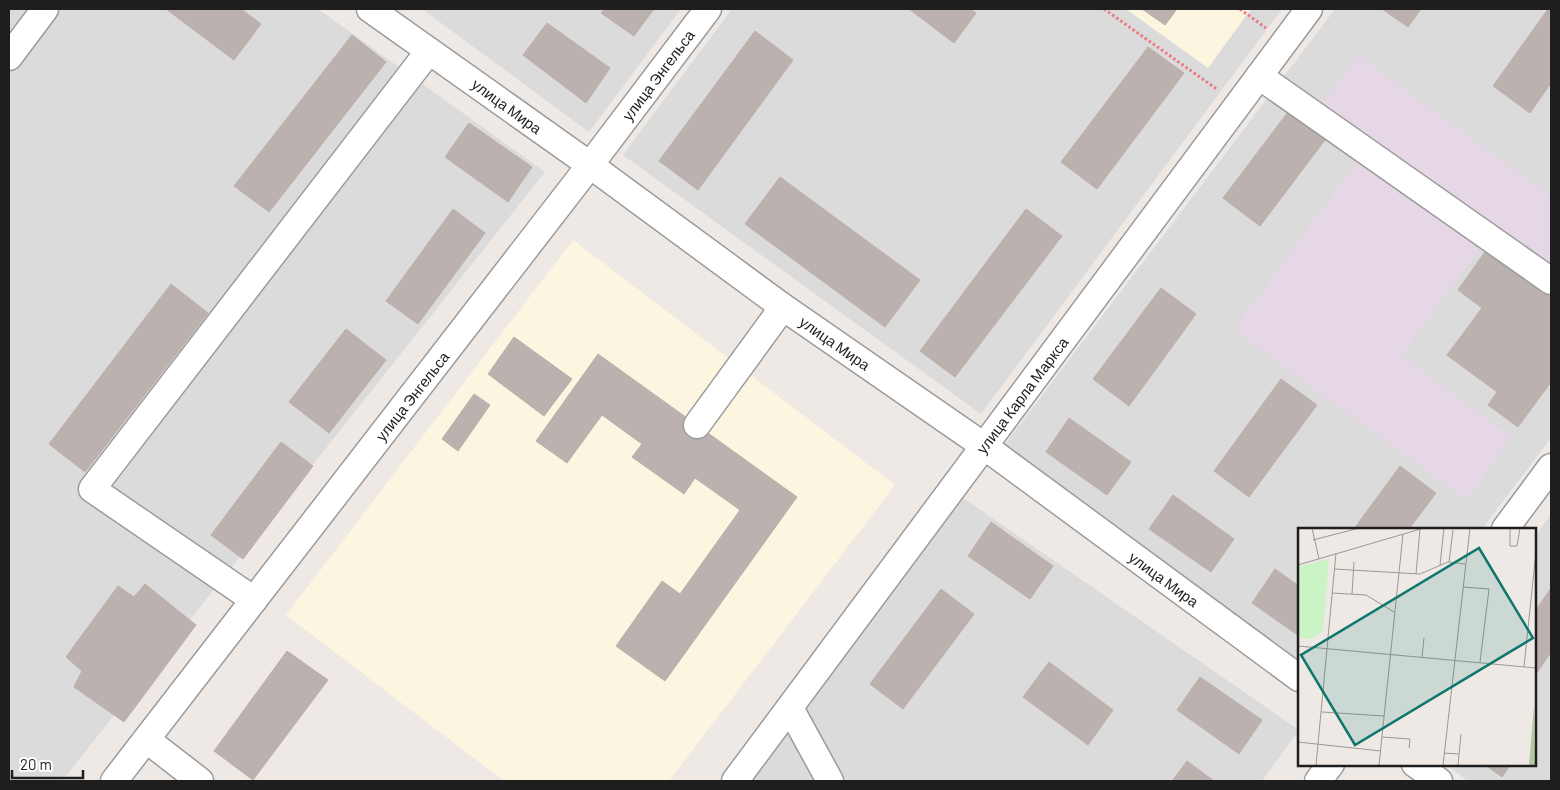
<svg xmlns="http://www.w3.org/2000/svg" width="1560" height="790" font-family="Barlow,sans-serif">
	<style>
		.residential { fill: #dcdbdb }
		.industrial { fill: #e6d7e6 }
		.education { fill: #fcf6e0 }
		.building { fill: #bbb1ae; stroke: #beaea9 }
		.lines { fill: none; stroke-linecap: round; stroke-linejoin: round }
		.minor-casing { stroke: #9b9b9b; stroke-width: 29 }
		.path { stroke: #ec7882; stroke-width: 3; stroke-dasharray: 2.5 2.5; stroke-linecap: butt }
		.minor { stroke: #fff; stroke-width: 26 }
		.labels { text-anchor: middle; dominant-baseline: central; stroke-width: 5; stroke-linejoin: round; paint-order: stroke }
		.street-label { font-size: 15px; fill: #1e1e1e; stroke: #fff }
		.inset-road { fill: none; stroke: #9b9895; stroke-width: 1 }
		.view { fill: #0f766e; fill-opacity: 0.15; stroke: #0f766e; stroke-width: 2.5 }
		.inset-edge { fill: none; stroke: #1e1e1e; stroke-width: 2.5 }
	</style>
	<rect width="100%" height="100%" fill="#eee9e5"/>
	<!-- residential -->
	<g class="residential">
		<polygon points="9,9 318,9 545,172 62,781 9,781"/>
		<polygon points="422,9 681,9 589,132"/>
		<polygon points="732,9 1282,9 981,414 623,155"/>
		<polygon points="1335,9 1551,9 1551,438 1482,529 1299,529 1299,670 1003,447"/>
		<polygon points="946,486 1299,730 1262,781 732,781"/>
		<polygon points="1551,515 1551,781 1468,781 1445,764 1534,764 1534,537"/>
	</g>
	<!-- industrial -->
	<polygon class="industrial" points="1358,56 1551,196 1551,270 1494,229 1401,356 1512,437 1466,500 1234,330 1372,141 1322,104"/>
	<!-- education -->
	<g class="education">
		<polygon points="1126,9 1251,9 1208,68"/>
		<polygon points="573,240 895,485 669,781 504,781 286,615"/>
	</g>
	<!-- building -->
	<g class="building">
		<polygon points="166,9 241,9 261,24 234,60"/>
		<polygon points="605,9 654,9 634,36 601,13"/>
		<polygon points="909,9 970,9 976,13 954,43"/>
		<polygon points="1142,9 1177,9 1165,25"/>
		<polygon points="1382,9 1421,9 1408,27"/>
		<polygon points="1548,9 1551,9 1551,83 1530,113 1493,86"/>
		<polygon points="547,23 610,68 586,103 523,55"/>
		<polygon points="755,31 793,60 698,190 659,161"/>
		<polygon points="352,35 386,62 269,212 234,186"/>
		<polygon points="1148,47 1184,73 1097,189 1061,162"/>
		<polygon points="1288,112 1325,140 1260,226 1223,198"/>
		<polygon points="469,123 532,167 508,202 445,157"/>
		<polygon points="780,177 920,280 885,327 745,224"/>
		<polygon points="453,209 485,233 418,324 386,301"/>
		<polygon points="1026,209 1062,236 955,377 920,351"/>
		<polygon points="1487,249 1551,296 1551,382 1518,427 1488,405 1497,392 1447,355 1482,308 1458,290"/>
		<polygon points="171,284 208,313 85,472 49,444"/>
		<polygon points="1161,288 1196,314 1129,406 1093,379"/>
		<polygon points="346,329 386,360 329,433 289,402"/>
		<polygon points="514,337 572,379 544,416 488,374"/>
		<polygon points="598,354 797,497 665,681 616,646 662,581 680,594 740,510 695,478 684,494 632,457 642,444 602,415 567,463 536,441"/>
		<polygon points="1281,379 1317,405 1249,497 1214,471"/>
		<polygon points="474,394 490,405 458,451 442,439"/>
		<polygon points="1069,418 1131,462 1107,495 1046,452"/>
		<polygon points="281,442 313,466 243,559 211,535"/>
		<polygon points="1400,466 1436,493 1409,529 1354,529"/>
		<polygon points="1173,495 1234,539 1211,572 1149,529"/>
		<polygon points="991,522 1053,566 1030,599 968,556"/>
		<polygon points="1275,569 1299,586 1299,636 1252,603"/>
		<polygon points="145,584 196,625 124,722 74,687 82,671 66,657 118,586 134,597"/>
		<polygon points="1551,588 1551,652 1534,677 1534,613"/>
		<polygon points="941,589 974,614 903,709 870,684"/>
		<polygon points="287,651 328,680 253,780 214,751"/>
		<polygon points="1049,662 1113,710 1088,745 1023,697"/>
		<polygon points="1200,677 1262,720 1239,754 1177,710"/>
		<polygon points="1187,761 1214,781 1172,781"/>
		<polygon points="1484,764 1511,764 1502,777"/>
	</g>
	<g class="lines">
		<defs>
			<g id="minor">
				<polyline points="370,9 590,165 783,307 984,446 1299,678"/>
				<polyline points="9,57 45,9"/>
				<polyline points="1259,76 1551,281"/>
				<polyline points="697,425 783,307"/>
				<polyline points="1505,529 1551,467"/>
				<polyline points="254,600 92,489 429,51"/>
				<polyline points="790,708 830,781"/>
				<polyline points="147,740 200,781"/>
				<polyline points="1415,764 1439,781"/>
				<polyline points="114,781 590,165 708,9"/>
				<polyline points="735,781 1309,9"/>
				<polyline points="1318,781 1331,764"/>
			</g>
		</defs>
		<!-- minor casing -->
		<use href="#minor" class="minor-casing"/>
		<!-- path -->
		<g class="path">
			<polyline points="1104,9 1218,90"/>
			<polyline points="1240,9 1266,28"/>
		</g>
		<!-- minor -->
		<use href="#minor" class="minor"/>
	</g>
	<g class="labels">
		<!-- street labels -->
		<g class="street-label">
			<text transform="translate(658 75) rotate(-53)">улица Энгельса</text>
			<text transform="translate(507 106) rotate(36)">улица Мира</text>
			<text transform="translate(835 343) rotate(35)">улица Мира</text>
			<text transform="translate(1022 395) rotate(-53)">улица Карла Маркса</text>
			<text transform="translate(412 396) rotate(-52)">улица Энгельса</text>
			<text transform="translate(1164 579) rotate(36)">улица Мира</text>
		</g>
	</g>
	<!-- overview -->
	<g transform="translate(1298 528)">
		<rect width="238" height="238" fill="#eee9e5"/>
		<path d="M236,177L237,237H231Z" fill="#b3c99e"/>
		<path d="M31,31L25,103L13,111L0,109V39Z" fill="#cbf4c6"/>
		<path class="inset-road" d="M14,0L21,31M212,0V18H219L222,0M15,12L61,0M151,34L155,2M0,37L126,0M142,37L146,0M36,41L122,46L150,34L167,36M118,46L122,1M165,59L191,61L182,134M34,65L68,67L96,84M54,66L56,34M0,118L238,140M124,129L126,110M226,139L238,24M24,184L86,188M84,209L112,211L111,220M0,214L83,223M146,225L161,226M18,237L38,25M81,237L105,6M145,237L172,0M160,237L163,206"/>
		<path class="view" d="M181,20L235,110L57,217L3,127Z"/>
		<rect width="238" height="238" class="inset-edge"/>
	</g>
	<!-- border -->
	<rect width="1560" height="790" fill="none" stroke="#1e1e1e" stroke-width="20"/>
	<!-- scale -->
	<path d="M12 770v8h71v-8" fill="none" stroke="#1e1e1e" stroke-width="2.5"/>
	<text x="20" y="770" font-size="15" fill="#1e1e1e" stroke="#ffffff" stroke-width="4" paint-order="stroke">20 m</text>
</svg>
